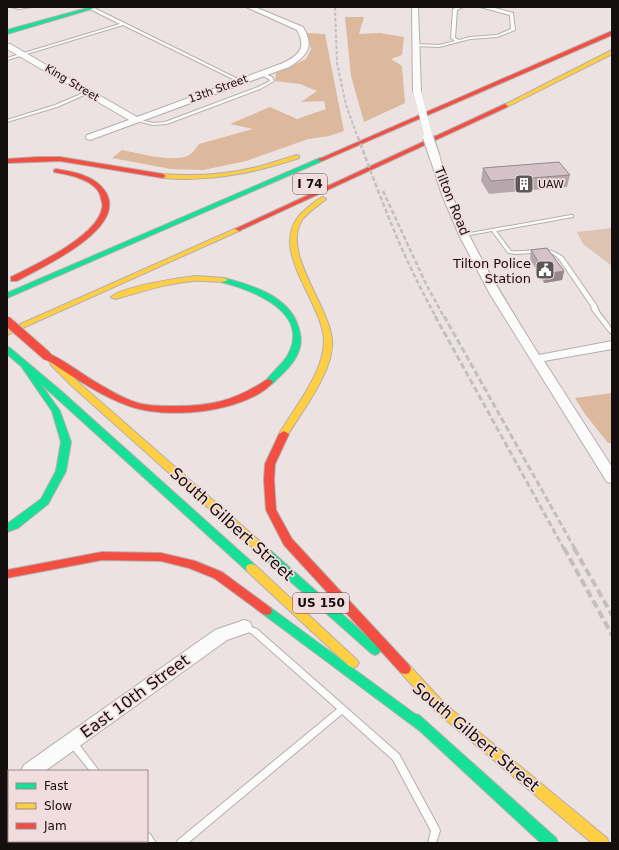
<svg xmlns="http://www.w3.org/2000/svg" width="619" height="850" font-family="'DejaVu Sans',sans-serif">
	<style>
		.green { fill: #ddc3b2 }
		.forest { fill: #dcb89d }
		.lines { fill: none; stroke-linecap: round; stroke-linejoin: round }
		.lane-casing { stroke: #b6aeae; stroke-width: 2 }
		.street-casing { stroke: #b6aeae; stroke-width: 2 }
		.fast-casing { stroke: #b6aeae; stroke-width: 2 }
		.slow-casing { stroke: #b6aeae; stroke-width: 2 }
		.jam-casing { stroke: #b6aeae; stroke-width: 2 }
		.lane { fill: #fcfbfb; fill-rule: evenodd }
		.street { fill: #fcfbfb; fill-rule: evenodd }
		.fast { fill: #16e098; fill-rule: evenodd }
		.slow { fill: #ffcf43; fill-rule: evenodd }
		.jam { fill: #f24e42; fill-rule: evenodd }
		.rail-far3 { stroke: #c2bfbf; stroke-width: 2; stroke-dasharray: 3.5 2; stroke-linecap: butt }
		.rail-far2 { stroke: #c2bfbf; stroke-width: 2.5; stroke-dasharray: 4.5 2.5; stroke-linecap: butt }
		.rail-far1 { stroke: #c2bfbf; stroke-width: 3; stroke-dasharray: 6 3; stroke-linecap: butt }
		.rail { stroke: #c2bfbf; stroke-width: 4; stroke-dasharray: 8 4; stroke-linecap: butt }
		.street-bridge-far1-casing { stroke: #b6aeae; stroke-width: 8; stroke-linecap: butt }
		.street-bridge-casing { stroke: #b6aeae; stroke-width: 12; stroke-linecap: butt }
		.jam-bridge-casing { stroke: #c4c0c0; stroke-width: 11; stroke-linecap: butt }
		.street-bridge-far1 { stroke: #fcfbfb; stroke-width: 8 }
		.street-bridge { stroke: #fcfbfb; stroke-width: 10 }
		.jam-bridge { stroke: #f24e42; stroke-width: 9 }
		.wall { fill: #b6a7ac }
		.shaded-wall { fill: #94888c }
		.building { fill: #d4c2c8; stroke: #94888c }
		.labels { text-anchor: middle; dominant-baseline: central; stroke-width: 3.5; stroke-linejoin: round; paint-order: stroke }
		.far-street-label { font-size: 11px; fill: #150e0e; stroke: #f1ddde }
		.far-poi-label { font-size: 11px; fill: #150e0e; stroke: #f1ddde; text-anchor: start }
		.shield { fill: #f1ddde; stroke: #574c4c; stroke-width: 1 }
		.shield-label { font-size: 12px; font-weight: bold; fill: #150e0e }
		.street-label { font-size: 13px; fill: #150e0e; stroke: #f1ddde }
		.poi-label { font-size: 13px; fill: #150e0e; stroke: #f1ddde; text-anchor: end }
		.near-street-label { font-size: 16px; fill: #150e0e; stroke: #f1ddde }
	</style>
	<rect width="100%" height="100%" fill="#ece2e2"/>
	<!-- green -->
	<polygon class="green" points="612,228 612,266 583,244 577,232"/>
	<!-- forest -->
	<g class="forest">
		<polygon points="345,17 364,17 359,34 380,33 404,37 402,55 391,59 402,66 405,103 364,122 351,76"/>
		<path d="M306,33L325,34L344,131L329,136L308,139L246,161L203,170L171,169L112,158L122,150C142,154 166,161 185,157C191,155 196,149 199,144L253,129L230,124L270,107L297,119L326,109L324,101L301,102L317,91L300,84L275,81L276,73L306,59L311,49Z"/>
		<polygon points="612,393 612,443 608,443 585,414 575,398"/>
	</g>
	<g class="lines">
		<defs>
			<g id="lane">
				<polygon points="11,7 32,7 19,9"/>
				<polygon points="90,7 92,7 242,81 239,82 123,25 7,60 7,58 120,24 90,9"/>
				<polygon points="458,7 463,7 457,10 455,38 459,40 470,37 497,35 511,29 510,15 480,7 495,8 513,13 515,30 497,37 470,39 439,47 415,46 414,45 416,44 439,45 455,41 451,38 453,9"/>
				<polygon points="261,73 263,73 272,77 274,81 260,89 167,124 153,125 134,120 136,119 153,123 165,122 258,87 270,81 269,79 261,75"/>
				<polygon points="88,91 91,92 57,107 7,122 7,120 55,105"/>
				<path d="M571,215H573V217L496,231L511,251C532,253 544,243 563,257L597,306C599,317 612,322 612,334L610,333L592,310L591,306L559,259L553,254L543,252L517,254L508,253L492,231L464,236L462,235L464,234Z"/>
				<polygon points="245,625 257,629 399,754 439,828 440,831 436,843 428,843 431,831 393,760 342,714 188,843 177,843 178,840 337,709 251,633 242,630 241,628 242,626"/>
				<polygon points="72,738 75,739 99,771 90,771 69,745 68,742 69,739"/>
				<polygon points="147,833 150,834 156,843 146,843 145,841 147,841"/>
			</g>
			<g id="street">
				<path d="M246,7H255L303,27C315,47 307,56 289,67L90,140L87,139L86,137L87,135L129,120L7,49V44H10L137,117L283,63C299,55 307,48 297,30Z"/>
				<polygon points="412,7 418,7 421,91 417,93 413,91"/>
				<path d="M435,155L440,158C448,184 457,211 469,235C490,277 515,316 539,355L612,341V349L544,361L612,467V483L607,482L490,294L459,235L442,195L430,158Z"/>
				<polygon points="244,620 250,622 252,627 250,632 227,640 45,771 21,771 24,765 215,630"/>
				<polygon points="9,777 9,795 7,796 7,778"/>
			</g>
			<g id="fast">
				<polygon points="91,7 98,7 7,34 7,30"/>
				<polygon points="320,158 322,159 322,161 7,298 7,293"/>
				<path d="M221,278H224C251,285 286,295 297,323C300,331 302,339 300,347C296,363 283,373 272,384L269,385L265,382C273,370 286,363 291,348C305,309 249,289 221,282Z"/>
				<polygon points="7,347 10,348 60,390 255,565 256,568 255,571 251,572 247,571 40,383 60,411 71,442 66,471 48,504 18,528 7,532 7,524 41,499 56,471 61,442 52,411 21,366 7,354"/>
				<polygon points="267,550 271,551 379,647 381,650 379,653 375,655 371,653 263,557 262,554 263,551"/>
				<polygon points="267,607 271,608 415,714 419,715 556,838 558,843 541,843 420,731 263,614 262,611 263,608"/>
			</g>
			<g id="slow">
				<polygon points="612,50 612,54 507,107 502,106"/>
				<path d="M297,155L299,156V158C254,173 211,182 163,178L160,176L163,174C197,177 229,174 261,166C273,163 285,158 297,155Z"/>
				<path d="M323,197L326,199L325,200C318,206 308,212 302,220C281,253 330,306 332,341C334,371 302,411 287,436L284,437L279,434C294,408 324,373 324,341C323,300 262,245 306,209C311,205 317,199 323,197Z"/>
				<polygon points="239,227 241,228 241,230 7,335 7,330"/>
				<path d="M196,276L224,278L228,280C223,284 202,280 194,281C166,283 142,292 115,299L111,297C123,286 179,278 196,276Z"/>
				<polygon points="54,360 57,361 78,382 271,551 272,554 271,557 267,558 263,557 72,386 51,365 50,363 51,361"/>
				<polygon points="251,564 255,565 357,660 359,663 357,666 353,668 349,666 247,571 246,568 247,565"/>
				<polygon points="405,664 409,665 445,704 607,838 609,843 592,843 440,715 429,705 427,701 401,673 399,669 401,665"/>
			</g>
			<g id="jam">
				<polygon points="612,31 612,35 322,161 317,160"/>
				<polygon points="505,104 508,106 507,107 241,230 239,231 235,229"/>
				<polygon points="38,157 60,157 163,174 166,176 163,178 60,161 7,163 7,159"/>
				<path d="M56,169C74,172 94,175 105,191C130,228 40,268 17,281H11V277C35,265 98,236 102,208C103,206 102,202 101,199C100,189 90,182 81,179C72,175 63,174 54,172V170Z"/>
				<path d="M47,353C60,357 86,377 99,384C111,391 124,399 138,403C148,406 160,406 171,406C208,407 235,401 266,380L269,379L273,382C264,394 242,402 228,406C200,414 157,416 129,406C98,395 71,375 44,358L43,356Z"/>
				<polygon points="284,431 289,434 275,464 274,480 276,510 292,539 409,665 411,669 409,673 405,674 401,673 284,545 266,510 264,480 265,464 279,434"/>
				<polygon points="102,552 161,553 195,561 222,572 271,608 272,611 271,614 267,615 263,614 214,578 189,568 161,561 102,560 7,578 7,570"/>
			</g>
		</defs>
		<!-- lane casing -->
		<use href="#lane" class="lane-casing"/>
		<!-- street casing -->
		<use href="#street" class="street-casing"/>
		<!-- fast casing -->
		<use href="#fast" class="fast-casing"/>
		<!-- slow casing -->
		<use href="#slow" class="slow-casing"/>
		<!-- jam casing -->
		<use href="#jam" class="jam-casing"/>
		<!-- lane -->
		<use href="#lane" class="lane"/>
		<!-- street -->
		<use href="#street" class="street"/>
		<!-- fast -->
		<use href="#fast" class="fast"/>
		<!-- slow -->
		<use href="#slow" class="slow"/>
		<!-- jam -->
		<use href="#jam" class="jam"/>
		<!-- rail-far3 -->
		<polyline class="rail-far3" points="335,7 337,63 346,105 358,138"/>
		<!-- rail-far2 -->
		<g class="rail-far2">
			<path d="M358,137C381,200 403,258 436,317"/>
			<polyline points="383,191 426,284 444,317"/>
		</g>
		<!-- rail-far1 -->
		<g class="rail-far1">
			<polyline points="435,316 564,549"/>
			<polyline points="444,316 575,549"/>
		</g>
		<!-- rail -->
		<g class="rail">
			<polyline points="564,548 612,635"/>
			<polyline points="574,548 612,615"/>
		</g>
		<defs>
			<polyline id="street-bridge-far1" points="417,91 429,138"/>
			<polyline id="street-bridge" points="428,137 435,158"/>
			<polyline id="jam-bridge" points="7,321 47,356"/>
		</defs>
		<!-- street-bridge-far1 casing -->
		<use href="#street-bridge-far1" class="street-bridge-far1-casing"/>
		<!-- street-bridge casing -->
		<use href="#street-bridge" class="street-bridge-casing"/>
		<!-- jam-bridge casing -->
		<use href="#jam-bridge" class="jam-bridge-casing"/>
		<!-- street-bridge-far1 -->
		<use href="#street-bridge-far1" class="street-bridge-far1"/>
		<!-- street-bridge -->
		<use href="#street-bridge" class="street-bridge"/>
		<!-- jam-bridge -->
		<use href="#jam-bridge" class="jam-bridge"/>
	</g>
	<!-- wall -->
	<g class="wall">
		<polygon points="483,168 570,175 567,187 489,194 481,181"/>
		<polygon points="531,250 564,271 562,280 544,283 530,259"/>
	</g>
	<!-- shaded-wall -->
	<polygon class="shaded-wall" points="564,271 562,280 544,283 546,274"/>
	<!-- building -->
	<g class="building">
		<polygon points="559,162 570,175 491,181 483,168"/>
		<polygon points="547,248 564,271 546,274 531,250"/>
	</g>
	<!-- icons -->
	<defs>
		<symbol id="building-square" viewBox="-11 -11 22 22"><rect x="-9" y="-9" width="18" height="18" rx="4" fill="#605858" stroke="#f1ddde"/><path d="M-4-6H4V6H1V3H-1V6H-4ZM-2.5-4.3h1.7v1.8h-1.7ZM.8-4.3h1.7v1.8H.8ZM-2.5-1h1.7V.8h-1.7ZM.8-1h1.7V.8H.8Z" fill="#fff"/></symbol>
		<symbol id="civic-square" viewBox="-11 -11 22 22"><rect x="-9" y="-9" width="18" height="18" rx="4" fill="#605858" stroke="#f1ddde"/><path d="M-.6-6.5H3V-4.5H.6V-3L4-1V1h2V6H-6V1h2V-1L-.6-3ZM-1.2 2.5V6h2.4V2.5Z" fill="#fff"/></symbol>
	</defs>
	<g fill-rule="evenodd">
		<use href="#building-square" x="513" y="173" width="22" height="22"/>
		<use href="#civic-square" x="534" y="259" width="22" height="22"/>
	</g>
	<g class="labels">
		<!-- far-street labels -->
		<g class="far-street-label">
			<text transform="translate(72 83) rotate(31)">King Street</text>
			<text transform="translate(218 89) rotate(-20)">13th Street</text>
		</g>
		<!-- far-poi labels -->
		<g class="far-poi-label">
			<text x="538" y="184">UAW</text>
		</g>
		<!-- shield labels -->
		<g class="shield">
			<rect x="293" y="174" width="34" height="20" rx="3"/>
			<rect x="293" y="593" width="56" height="20" rx="3"/>
		</g>
		<g class="shield-label">
			<text x="310" y="184">I 74</text>
			<text x="321" y="603">US 150</text>
		</g>
		<!-- street labels -->
		<g class="street-label">
			<text transform="translate(452 201) rotate(68)">Tilton Road</text>
		</g>
		<!-- poi labels -->
		<g class="poi-label">
			<text x="531" y="263">Tilton Police<tspan x="531" dy="15">Station</tspan></text>
		</g>
		<!-- near-street labels -->
		<g class="near-street-label">
			<text transform="translate(232 524) rotate(42)">South Gilbert Street</text>
			<text transform="translate(135 696) rotate(-36)">East 10th Street</text>
			<text transform="translate(476 737) rotate(40)">South Gilbert Street</text>
		</g>
	</g>
	<!-- border -->
	<rect width="619" height="850" fill="none" stroke="#150e0e" stroke-width="16"/>
	<!-- legend -->
	<rect x="8" y="770" width="140" height="72" fill="#f1ddde" stroke="#998a8b"/>
	<rect x="16" y="783" width="20" height="6" fill="#16e098" stroke="#998a8b"/>
	<text x="44" y="790" font-size="12" fill="#150e0e">Fast</text>
	<rect x="16" y="803" width="20" height="6" fill="#ffcf43" stroke="#998a8b"/>
	<text x="44" y="810" font-size="12" fill="#150e0e">Slow</text>
	<rect x="16" y="823" width="20" height="6" fill="#f24e42" stroke="#998a8b"/>
	<text x="44" y="830" font-size="12" fill="#150e0e">Jam</text>
</svg>
